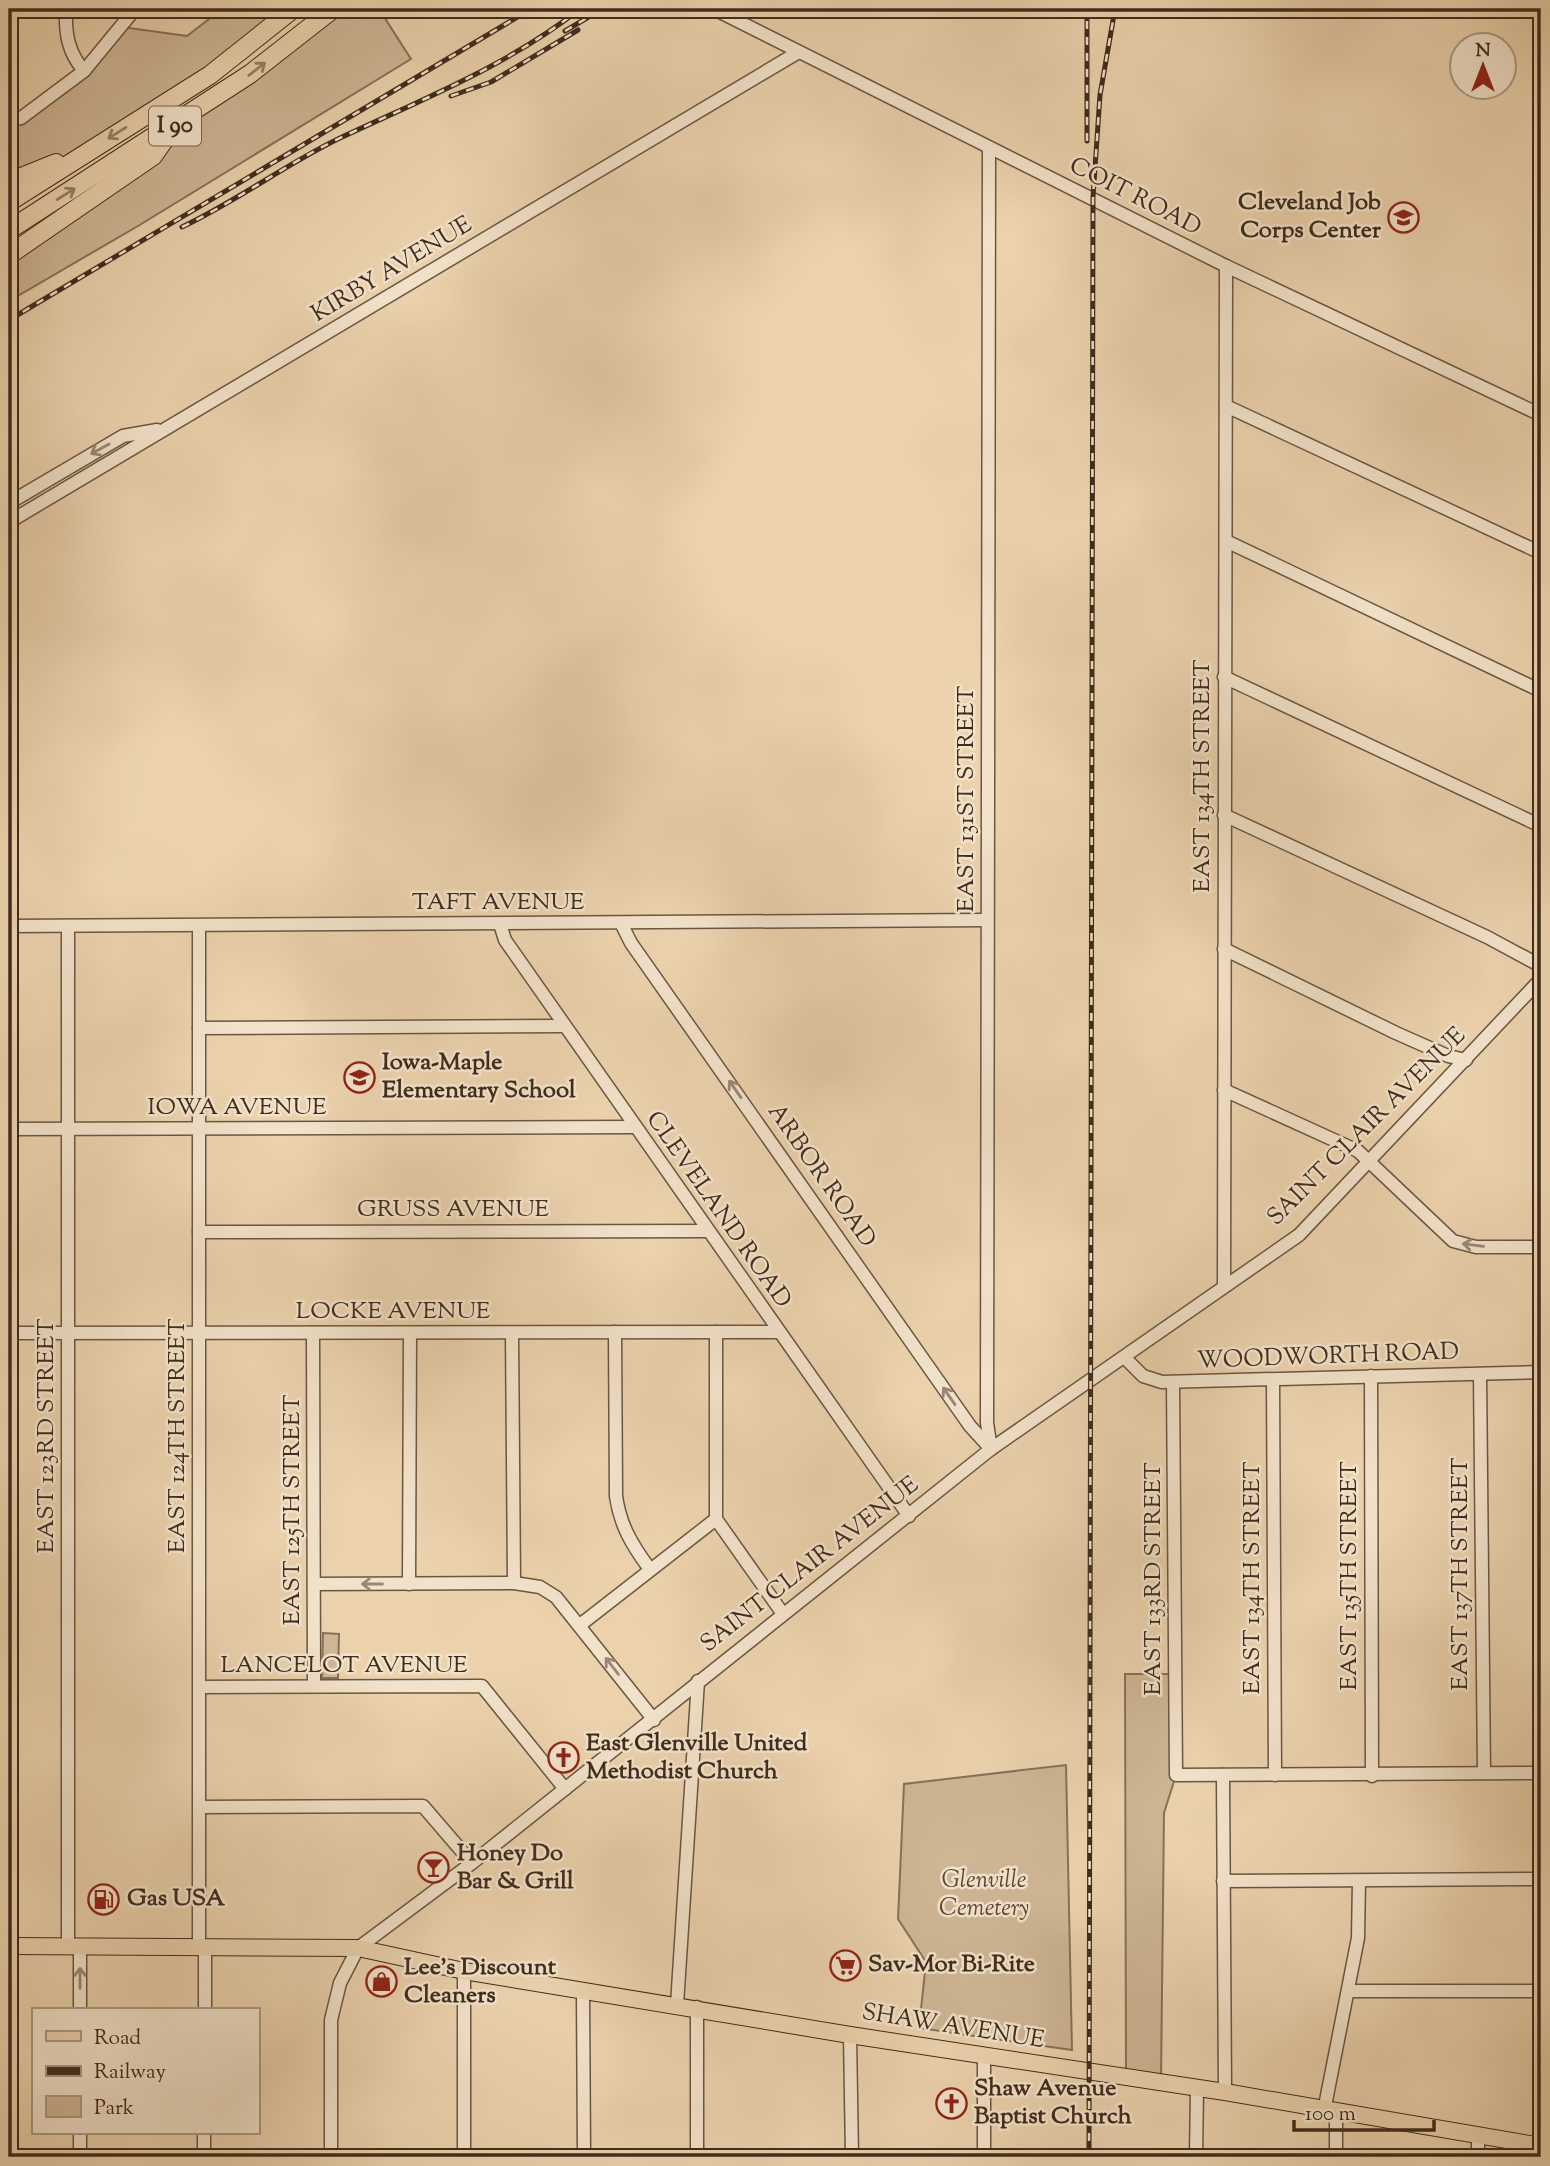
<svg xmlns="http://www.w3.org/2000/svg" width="1550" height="2166" font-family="'Sorts Mill Goudy',serif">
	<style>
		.green { fill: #ceb695; stroke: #877159; stroke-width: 2 }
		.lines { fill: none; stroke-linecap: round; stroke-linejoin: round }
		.minor-casing { stroke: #6b5641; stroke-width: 15 }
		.major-casing { stroke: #402c1d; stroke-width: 18 }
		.highway-casing { stroke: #402c1d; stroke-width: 20 }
		.minor { stroke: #f2e2ca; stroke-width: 12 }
		.major { stroke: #ebd2ad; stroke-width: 16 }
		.highway { stroke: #ebd2ad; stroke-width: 18 }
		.rail-casing { stroke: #402c1d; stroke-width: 5 }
		.rail { stroke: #f2e2ca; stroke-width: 2.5; stroke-dasharray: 8; stroke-linecap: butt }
		.oneway { stroke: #967f65 }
		.oneway2 { stroke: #998774 }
		.labels { text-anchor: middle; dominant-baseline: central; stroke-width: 5; stroke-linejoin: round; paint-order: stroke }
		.shield { fill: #f2e2ca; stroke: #756351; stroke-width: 2 }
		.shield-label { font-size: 23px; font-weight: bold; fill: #402c1d }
		.street-label { font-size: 24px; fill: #402c1d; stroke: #f2e2ca }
		.poi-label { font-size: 24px; font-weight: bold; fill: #402c1d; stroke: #f2e2ca; text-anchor: start }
		.park-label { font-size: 24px; font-style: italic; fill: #5c4835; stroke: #f2e2ca }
	</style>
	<rect width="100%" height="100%" fill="#ebd2ad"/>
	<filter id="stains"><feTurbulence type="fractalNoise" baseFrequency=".00286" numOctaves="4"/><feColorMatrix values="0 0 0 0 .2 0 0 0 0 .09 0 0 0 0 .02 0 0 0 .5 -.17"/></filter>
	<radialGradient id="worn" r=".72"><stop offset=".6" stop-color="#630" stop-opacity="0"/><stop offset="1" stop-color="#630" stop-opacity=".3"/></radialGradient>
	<!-- green -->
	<g class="green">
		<polygon points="222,9 293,9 89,151 9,182 9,120 77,77 122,27 187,36"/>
		<polygon points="333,9 379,9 411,59 138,226 9,301 9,255 174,126"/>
		<polygon points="323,1633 339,1634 338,1678 322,1678"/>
		<polygon points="1125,1674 1175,1674 1176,1775 1164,1813 1161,2082 1126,2077"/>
		<polygon points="1066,1765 1072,2050 919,2028 926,1962 898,1919 904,1784"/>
	</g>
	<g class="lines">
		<defs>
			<g id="minor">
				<path d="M66,9C65,34 68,52 84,71"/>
				<polyline points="714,9 1226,266 1541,415"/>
				<polyline points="9,120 21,118 84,71 135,9"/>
				<polyline points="989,148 987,1423 991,1449"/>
				<polyline points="1226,406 1541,553"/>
				<polyline points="9,503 123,436 157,430"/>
				<polyline points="9,522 797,53"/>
				<polyline points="1226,541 1541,691"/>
				<polyline points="1224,677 1541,826"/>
				<polyline points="1224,815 1487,937 1541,966"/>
				<polyline points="621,923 631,943 970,1426 991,1449"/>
				<polyline points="500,924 505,940 909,1516"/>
				<polyline points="9,926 987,920"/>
				<polyline points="1224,949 1396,1033 1448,1056 1466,1060"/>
				<polyline points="199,1028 564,1026"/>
				<polyline points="1224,1090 1358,1151 1453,1241 1476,1247 1541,1247"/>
				<polyline points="9,1129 634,1127"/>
				<polyline points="199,1232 707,1231"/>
				<polyline points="1224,1286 1226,266"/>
				<path d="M615,1332L616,1496C620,1525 632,1545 649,1568"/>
				<polyline points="716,1332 716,1519 783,1614"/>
				<polyline points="9,1333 778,1332"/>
				<polyline points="313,1333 314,1686"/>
				<polyline points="512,1333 514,1583"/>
				<polyline points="1125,1358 1143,1376 1162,1382 1541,1372"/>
				<polyline points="1480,1374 1484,1773"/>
				<polyline points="1371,1376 1372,1776"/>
				<polyline points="1273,1380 1275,1775"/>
				<polyline points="1173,1382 1176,1775 1541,1773"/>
				<polyline points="314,1584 514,1583 540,1587 556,1597 654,1720"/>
				<polyline points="409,1584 410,1333"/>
				<polyline points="580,1625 716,1519"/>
				<polyline points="200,1687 482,1686 565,1789"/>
				<polyline points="1223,1775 1225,2092"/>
				<polyline points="200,1807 423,1806 472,1863"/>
				<polyline points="1223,1881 1541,1879"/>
				<polyline points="68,1946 68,926"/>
				<polyline points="80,1946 80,2010"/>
				<polyline points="199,1946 199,926"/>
				<polyline points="464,1971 464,2157"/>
				<polyline points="583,1990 584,2157"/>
				<polyline points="1348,1991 1541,1991"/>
				<polyline points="677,2005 698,1681"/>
				<polyline points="697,2007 697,2157"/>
				<polyline points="205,2010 205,1946"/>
				<polyline points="850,2035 852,2157"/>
				<polyline points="984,2055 984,2157"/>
				<polyline points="1324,2111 1358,1938 1359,1881"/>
				<polyline points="1336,2113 1336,2157"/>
				<polyline points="80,2133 80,2157"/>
				<polyline points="1478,2135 1478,2157"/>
				<polyline points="204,2157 204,2133"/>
				<polyline points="331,2157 331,2020 340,1983 358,1948 472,1863 991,1449 1299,1235 1541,979"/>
				<polyline points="1196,2157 1197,2088"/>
			</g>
			<polyline id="major" points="9,1946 358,1948 464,1971 850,2035 1225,2092 1541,2146"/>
			<g id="highway">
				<polyline points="9,182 56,163"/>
				<polyline points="9,202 210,75 293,9"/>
				<polyline points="9,230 250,74 333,9"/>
				<polyline points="9,255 153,156 167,136"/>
			</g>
		</defs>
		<!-- minor casing -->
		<use href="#minor" class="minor-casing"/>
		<!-- major casing -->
		<use href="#major" class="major-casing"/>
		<!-- highway casing -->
		<use href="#highway" class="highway-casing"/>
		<!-- minor -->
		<use href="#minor" class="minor"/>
		<!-- major -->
		<use href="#major" class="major"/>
		<!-- highway -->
		<use href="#highway" class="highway"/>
		<defs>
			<g id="rail">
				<polyline points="565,31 602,9"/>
				<polyline points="451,96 491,82 578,30"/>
				<polyline points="1087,141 1087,9"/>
				<path d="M182,227C237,201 286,164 340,138C423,99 507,66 580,9"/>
				<polyline points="9,320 531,9"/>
				<polyline points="1089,2157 1093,197 1100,95 1115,9"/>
			</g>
		</defs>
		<!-- rail casing -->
		<use href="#rail" class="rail-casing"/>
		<!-- rail -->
		<use href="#rail" class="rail"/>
	</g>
	<!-- one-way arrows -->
	<defs><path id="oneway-shaft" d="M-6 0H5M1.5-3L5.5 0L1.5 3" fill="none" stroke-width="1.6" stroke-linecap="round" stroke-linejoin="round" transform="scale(1.75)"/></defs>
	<g class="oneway">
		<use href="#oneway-shaft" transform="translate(257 69) rotate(-38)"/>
		<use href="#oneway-shaft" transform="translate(117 133) rotate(148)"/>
		<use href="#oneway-shaft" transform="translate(66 194) rotate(-32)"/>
	</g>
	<g class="oneway2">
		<use href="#oneway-shaft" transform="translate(100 449) rotate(151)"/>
		<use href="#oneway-shaft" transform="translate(735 1089) rotate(-125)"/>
		<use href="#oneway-shaft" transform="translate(1473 1245) rotate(-172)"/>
		<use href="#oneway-shaft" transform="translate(949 1396) rotate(-125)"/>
		<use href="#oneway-shaft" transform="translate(372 1584) rotate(180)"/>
		<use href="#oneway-shaft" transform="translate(612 1666) rotate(-128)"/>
		<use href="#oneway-shaft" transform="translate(80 1978) rotate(-90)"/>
	</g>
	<!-- icons -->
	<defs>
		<symbol id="school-ring" viewBox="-11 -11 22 22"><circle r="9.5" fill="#f2e2ca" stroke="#8f2418" stroke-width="1.5"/><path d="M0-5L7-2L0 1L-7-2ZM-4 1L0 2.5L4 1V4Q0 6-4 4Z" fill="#8f2418"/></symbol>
		<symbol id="church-ring" viewBox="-11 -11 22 22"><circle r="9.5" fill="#f2e2ca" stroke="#8f2418" stroke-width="1.5"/><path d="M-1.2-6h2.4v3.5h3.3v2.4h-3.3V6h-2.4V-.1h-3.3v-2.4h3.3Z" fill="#8f2418"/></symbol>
		<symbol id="bar-ring" viewBox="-11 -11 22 22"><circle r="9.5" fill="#f2e2ca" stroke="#8f2418" stroke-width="1.5"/><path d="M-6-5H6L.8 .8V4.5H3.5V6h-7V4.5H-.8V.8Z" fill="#8f2418"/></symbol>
		<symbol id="fuel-ring" viewBox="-11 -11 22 22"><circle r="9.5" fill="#f2e2ca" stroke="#8f2418" stroke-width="1.5"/><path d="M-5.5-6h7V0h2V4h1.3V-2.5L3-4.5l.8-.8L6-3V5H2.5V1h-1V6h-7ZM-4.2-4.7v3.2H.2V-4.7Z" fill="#8f2418"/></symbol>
		<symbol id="supermarket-ring" viewBox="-11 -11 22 22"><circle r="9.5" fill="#f2e2ca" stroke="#8f2418" stroke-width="1.5"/><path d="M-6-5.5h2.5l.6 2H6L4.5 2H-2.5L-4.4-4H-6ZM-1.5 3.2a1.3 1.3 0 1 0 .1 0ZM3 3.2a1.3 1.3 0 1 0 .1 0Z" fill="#8f2418"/></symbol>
		<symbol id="shop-ring" viewBox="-11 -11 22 22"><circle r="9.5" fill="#f2e2ca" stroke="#8f2418" stroke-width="1.5"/><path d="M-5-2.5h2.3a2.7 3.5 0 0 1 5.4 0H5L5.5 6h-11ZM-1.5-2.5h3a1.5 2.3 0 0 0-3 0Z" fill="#8f2418"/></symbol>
	</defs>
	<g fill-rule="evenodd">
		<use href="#school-ring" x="1386" y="200" width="35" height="35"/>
		<use href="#school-ring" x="342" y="1060" width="35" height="35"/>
		<use href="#church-ring" x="546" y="1740" width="35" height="35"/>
		<use href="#bar-ring" x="416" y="1850" width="35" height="35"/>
		<use href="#fuel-ring" x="86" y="1882" width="35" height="35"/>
		<use href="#supermarket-ring" x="828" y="1948" width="35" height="35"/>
		<use href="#shop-ring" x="364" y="1964" width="35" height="35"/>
		<use href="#church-ring" x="934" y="2086" width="35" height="35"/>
	</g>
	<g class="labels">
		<!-- shield labels -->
		<rect class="shield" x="149" y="106.5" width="52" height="39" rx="5"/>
		<g class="shield-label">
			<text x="175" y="126">I 90</text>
		</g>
		<!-- street labels -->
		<g class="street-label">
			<text transform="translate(1135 197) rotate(27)">COIT ROAD</text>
			<text transform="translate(392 270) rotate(-31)">KIRBY AVENUE</text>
			<text transform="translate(1203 776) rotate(-90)">EAST 134TH STREET</text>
			<text transform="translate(967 799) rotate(-90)">EAST 131ST STREET</text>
			<text x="498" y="903">TAFT AVENUE</text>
			<text x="237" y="1108">IOWA AVENUE</text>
			<text transform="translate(1367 1127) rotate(-45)">SAINT CLAIR AVENUE</text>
			<text transform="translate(821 1176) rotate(55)">ARBOR ROAD</text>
			<text x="453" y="1210">GRUSS AVENUE</text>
			<text transform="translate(718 1210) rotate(55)">CLEVELAND ROAD</text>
			<text x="393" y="1312">LOCKE AVENUE</text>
			<text transform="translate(1328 1357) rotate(-2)">WOODWORTH ROAD</text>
			<text transform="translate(47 1436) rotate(-90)">EAST 123RD STREET</text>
			<text transform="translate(178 1436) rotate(-90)">EAST 124TH STREET</text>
			<text transform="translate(293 1510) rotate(-90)">EAST 125TH STREET</text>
			<text transform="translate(810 1565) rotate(-38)">SAINT CLAIR AVENUE</text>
			<text transform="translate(1461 1574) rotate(-90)">EAST 137TH STREET</text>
			<text transform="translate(1350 1576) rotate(-90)">EAST 135TH STREET</text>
			<text transform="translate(1253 1578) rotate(-90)">EAST 134TH STREET</text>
			<text transform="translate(1154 1579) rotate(-90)">EAST 133RD STREET</text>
			<text x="344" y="1666">LANCELOT AVENUE</text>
			<text transform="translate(953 2027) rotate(9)">SHAW AVENUE</text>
		</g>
		<!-- poi labels -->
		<g class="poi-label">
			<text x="1381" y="203" text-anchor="end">Cleveland Job<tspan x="1381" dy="28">Corps Center</tspan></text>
			<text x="382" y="1063">Iowa-Maple<tspan x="382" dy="28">Elementary School</tspan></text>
			<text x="586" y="1744">East Glenville United<tspan x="586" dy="28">Methodist Church</tspan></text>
			<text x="457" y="1854">Honey Do<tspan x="457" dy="28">Bar &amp; Grill</tspan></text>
			<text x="127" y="1899">Gas USA</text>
			<text x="868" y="1965">Sav-Mor Bi-Rite</text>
			<text x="404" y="1968">Lee's Discount<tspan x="404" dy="28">Cleaners</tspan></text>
			<text x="974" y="2089">Shaw Avenue<tspan x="974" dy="28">Baptist Church</tspan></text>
		</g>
		<!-- park labels -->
		<g class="park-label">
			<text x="984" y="1881">Glenville<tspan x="984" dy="28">Cemetery</tspan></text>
		</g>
	</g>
	<!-- margin -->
	<rect width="1550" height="2166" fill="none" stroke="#ebd2ad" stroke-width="35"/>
	<rect x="10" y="10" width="1529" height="2145" fill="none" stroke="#402c1d" stroke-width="3.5"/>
	<rect x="18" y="18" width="1515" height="2131" fill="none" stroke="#402c1d" stroke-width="2"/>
	<!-- legend -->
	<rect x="32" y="2008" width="228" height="126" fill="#f2e2ca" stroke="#ab9985" stroke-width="2"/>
	<rect x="46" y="2031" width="35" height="10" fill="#ebd2ad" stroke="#ab9985" stroke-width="2"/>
	<text x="94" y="2044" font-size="21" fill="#402c1d">Road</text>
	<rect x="46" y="2066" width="35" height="10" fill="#402c1d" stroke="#ab9985" stroke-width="2"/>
	<text x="94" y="2078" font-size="21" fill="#402c1d">Railway</text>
	<rect x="46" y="2096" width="35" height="21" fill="#ceb695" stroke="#ab9985" stroke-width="2"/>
	<text x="94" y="2114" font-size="21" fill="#402c1d">Park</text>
	<!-- north arrow -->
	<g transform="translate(1483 66)"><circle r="33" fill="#f2e2ca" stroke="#ab9985" stroke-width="2"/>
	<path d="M0-5L12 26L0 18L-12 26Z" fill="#8f2418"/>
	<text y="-10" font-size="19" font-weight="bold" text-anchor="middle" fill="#402c1d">N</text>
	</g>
	<!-- scale -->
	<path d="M1294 2120v10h140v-10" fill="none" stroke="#402c1d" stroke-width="3.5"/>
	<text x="1305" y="2120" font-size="21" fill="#402c1d" stroke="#f2e2ca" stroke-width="5" paint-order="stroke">100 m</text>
	<rect width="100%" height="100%" filter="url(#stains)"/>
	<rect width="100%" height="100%" fill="url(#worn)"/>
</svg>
